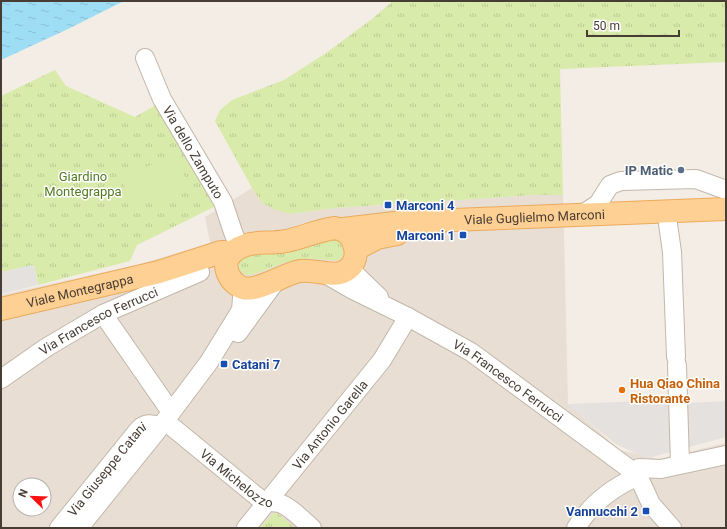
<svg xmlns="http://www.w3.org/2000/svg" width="727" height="529" font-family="Roboto,sans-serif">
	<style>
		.residential { fill: #e8ded3; fill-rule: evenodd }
		.grass { fill: url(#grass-tufts) }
		.garden { fill: #d8ebab }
		.parking { fill: #e4e1de }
		.water { fill: url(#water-ripples) }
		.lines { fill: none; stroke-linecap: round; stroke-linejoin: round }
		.minor-casing { stroke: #c3b7aa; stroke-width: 20 }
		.major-casing { stroke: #ebab5c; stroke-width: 24 }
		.minor { stroke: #fff; stroke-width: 18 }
		.major { stroke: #ffd093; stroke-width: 22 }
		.service-dot { fill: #5c6f8a; stroke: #fff; stroke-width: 1.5 }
		.transit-dot { fill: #1a4fb4; stroke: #fff; stroke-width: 1.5 }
		.food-dot { fill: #e8710a; stroke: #fff; stroke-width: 1.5 }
		.labels { text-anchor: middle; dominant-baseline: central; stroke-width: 3; stroke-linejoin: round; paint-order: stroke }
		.street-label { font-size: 13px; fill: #473d34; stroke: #fff }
		.service-label { font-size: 13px; font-weight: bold; fill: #4e5e75; stroke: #fff; text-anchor: end }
		.park-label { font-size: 13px; fill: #537c24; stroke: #fff }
		.transit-label { font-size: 13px; font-weight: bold; fill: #164399; stroke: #fff; text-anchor: start }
		.food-label { font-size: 13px; font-weight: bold; fill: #c56008; stroke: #fff; text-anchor: start }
	</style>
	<defs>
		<pattern id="grass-tufts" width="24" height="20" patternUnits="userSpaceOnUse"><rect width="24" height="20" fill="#d8ebab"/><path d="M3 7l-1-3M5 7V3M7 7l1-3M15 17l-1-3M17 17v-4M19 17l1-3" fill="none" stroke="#bbca94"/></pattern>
		<pattern id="water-ripples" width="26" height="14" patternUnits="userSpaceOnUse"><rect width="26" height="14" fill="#9edef5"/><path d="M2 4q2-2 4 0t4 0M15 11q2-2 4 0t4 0" fill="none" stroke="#89bfd3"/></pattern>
	</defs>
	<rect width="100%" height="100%" fill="#f4ede5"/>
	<!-- residential -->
	<path class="residential" d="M252,188L262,203L290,214L335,208L535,195H563L568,404L620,450L658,459L726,443V528H1V295L140,264L210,243L205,217ZM20,485H44V509H20Z"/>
	<!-- grass -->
	<g class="grass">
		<polygon points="393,1 726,1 726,62 560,69 563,195 535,195 335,208 290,214 276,210 262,203 252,188 215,121 220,110 232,100 284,80 326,53 372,19"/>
		<polygon points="55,70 66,86 135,117 156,105 218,205 137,245 130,261 38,285 34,265 1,272 1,96"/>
		<path d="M330,239C341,238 344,245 343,255L339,260L334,261C312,257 296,258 275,266C265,270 256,275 245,275C237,269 237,264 243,256Z"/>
		<polygon points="274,513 277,513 295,528 260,528"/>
	</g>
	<!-- garden -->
	<polygon class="garden" points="176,155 189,187 133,209 121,177"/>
	<!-- parking -->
	<g class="parking">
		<polygon points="663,251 681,251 687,403 726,401 726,437 652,457 641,456 616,444 567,404 669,400"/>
		<polygon points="34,265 38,285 1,294 1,272"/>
	</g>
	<!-- water -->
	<polygon class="water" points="4,1 124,1 68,29 1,60 1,2"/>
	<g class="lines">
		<defs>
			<g id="minor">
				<path id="s1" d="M145,58L162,99L223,202L233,232L239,247"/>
				<polyline points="581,215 598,204 610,185 621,181 696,179 726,190"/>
				<polyline points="668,224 672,252 676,357"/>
				<polyline points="351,266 354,273 379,297"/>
				<path id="s2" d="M322,272L353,290L408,317L471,352L635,473"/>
				<polyline points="103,314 171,412"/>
				<polyline points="238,333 278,278"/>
				<polyline points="677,365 680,464"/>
				<path id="s3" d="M1,379L47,347L103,314L200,272"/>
				<path id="s4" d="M165,421L260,499C270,504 271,501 279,503C288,505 304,521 312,528"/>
				<polyline points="640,480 636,477 635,473 639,468 661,469 726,455"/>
				<polyline points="640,480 651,504 672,528"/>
				<path id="s5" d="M59,528L139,429C146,422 152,424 161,426"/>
				<polyline points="79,528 161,426 209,362 241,310 242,298 242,288"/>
				<path id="s6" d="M246,528L382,360L408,317"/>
				<path d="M576,528C590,505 612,488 636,477"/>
			</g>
			<g id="major">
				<path d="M335,228C346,230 353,236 355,248C357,257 354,266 345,271C334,278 314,269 300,271C283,274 259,292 243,288C239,287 233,282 231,279C220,263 230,250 246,245C258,241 273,244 286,241C302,238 318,230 335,228Z"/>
				<path id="s7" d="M343,229L403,222L726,209"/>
				<polyline points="356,249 377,238 397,234"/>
				<path id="s8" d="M1,309L159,272L221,252H232"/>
			</g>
		</defs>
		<!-- minor casing -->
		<use href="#minor" class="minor-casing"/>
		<!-- major casing -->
		<use href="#major" class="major-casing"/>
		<!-- minor -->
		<use href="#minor" class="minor"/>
		<!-- major -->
		<use href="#major" class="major"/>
	</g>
	<!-- markers -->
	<circle class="service-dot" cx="681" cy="170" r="4"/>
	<g class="transit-dot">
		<rect x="384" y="201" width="8" height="8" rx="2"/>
		<rect x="459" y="231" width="8" height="8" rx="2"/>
		<rect x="220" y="360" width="8" height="8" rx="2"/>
		<rect x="642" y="507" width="8" height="8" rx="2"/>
	</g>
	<circle class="food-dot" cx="622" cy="390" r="4"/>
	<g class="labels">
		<!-- street labels -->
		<g class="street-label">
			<text stroke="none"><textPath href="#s1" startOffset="106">Via dello Zamputo</textPath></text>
			<text stroke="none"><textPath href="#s7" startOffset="192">Viale Guglielmo Marconi</textPath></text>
			<text stroke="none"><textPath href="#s8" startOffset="81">Viale Montegrappa</textPath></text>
			<text stroke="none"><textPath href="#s3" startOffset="114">Via Francesco Ferrucci</textPath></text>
			<text stroke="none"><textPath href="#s2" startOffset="216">Via Francesco Ferrucci</textPath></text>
			<text stroke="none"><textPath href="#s6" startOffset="133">Via Antonio Garella</textPath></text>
			<text stroke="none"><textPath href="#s5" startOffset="76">Via Giuseppe Catani</textPath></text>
			<text stroke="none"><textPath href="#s4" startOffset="92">Via Michelozzo</textPath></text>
		</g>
		<!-- service labels -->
		<g class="service-label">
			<text x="673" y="170">IP Matic</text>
		</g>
		<!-- park labels -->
		<g class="park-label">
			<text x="83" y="176">Giardino<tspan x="83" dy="15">Montegrappa</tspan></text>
		</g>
		<!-- transit labels -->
		<g class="transit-label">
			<text x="396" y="205">Marconi 4</text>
			<text x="455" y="235" text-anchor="end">Marconi 1</text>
			<text x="232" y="364">Catani 7</text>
			<text x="638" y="511" text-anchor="end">Vannucchi 2</text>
		</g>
		<!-- food labels -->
		<g class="food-label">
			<text x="630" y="383">Hua Qiao China<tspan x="630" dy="15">Ristorante</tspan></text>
		</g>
	</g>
	<!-- border -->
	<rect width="727" height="529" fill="none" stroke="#473d34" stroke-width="4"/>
	<!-- north arrow -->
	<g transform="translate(32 497) rotate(293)"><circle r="19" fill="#ffffff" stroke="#b5b1ae"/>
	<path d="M0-3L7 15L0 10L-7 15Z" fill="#ff1112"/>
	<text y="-6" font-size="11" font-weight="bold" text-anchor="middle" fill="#473d34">N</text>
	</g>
	<!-- scale -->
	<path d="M587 30v6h92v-6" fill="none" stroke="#473d34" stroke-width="2"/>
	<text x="593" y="30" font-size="12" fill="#473d34" stroke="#ffffff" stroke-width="3" paint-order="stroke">50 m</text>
</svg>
